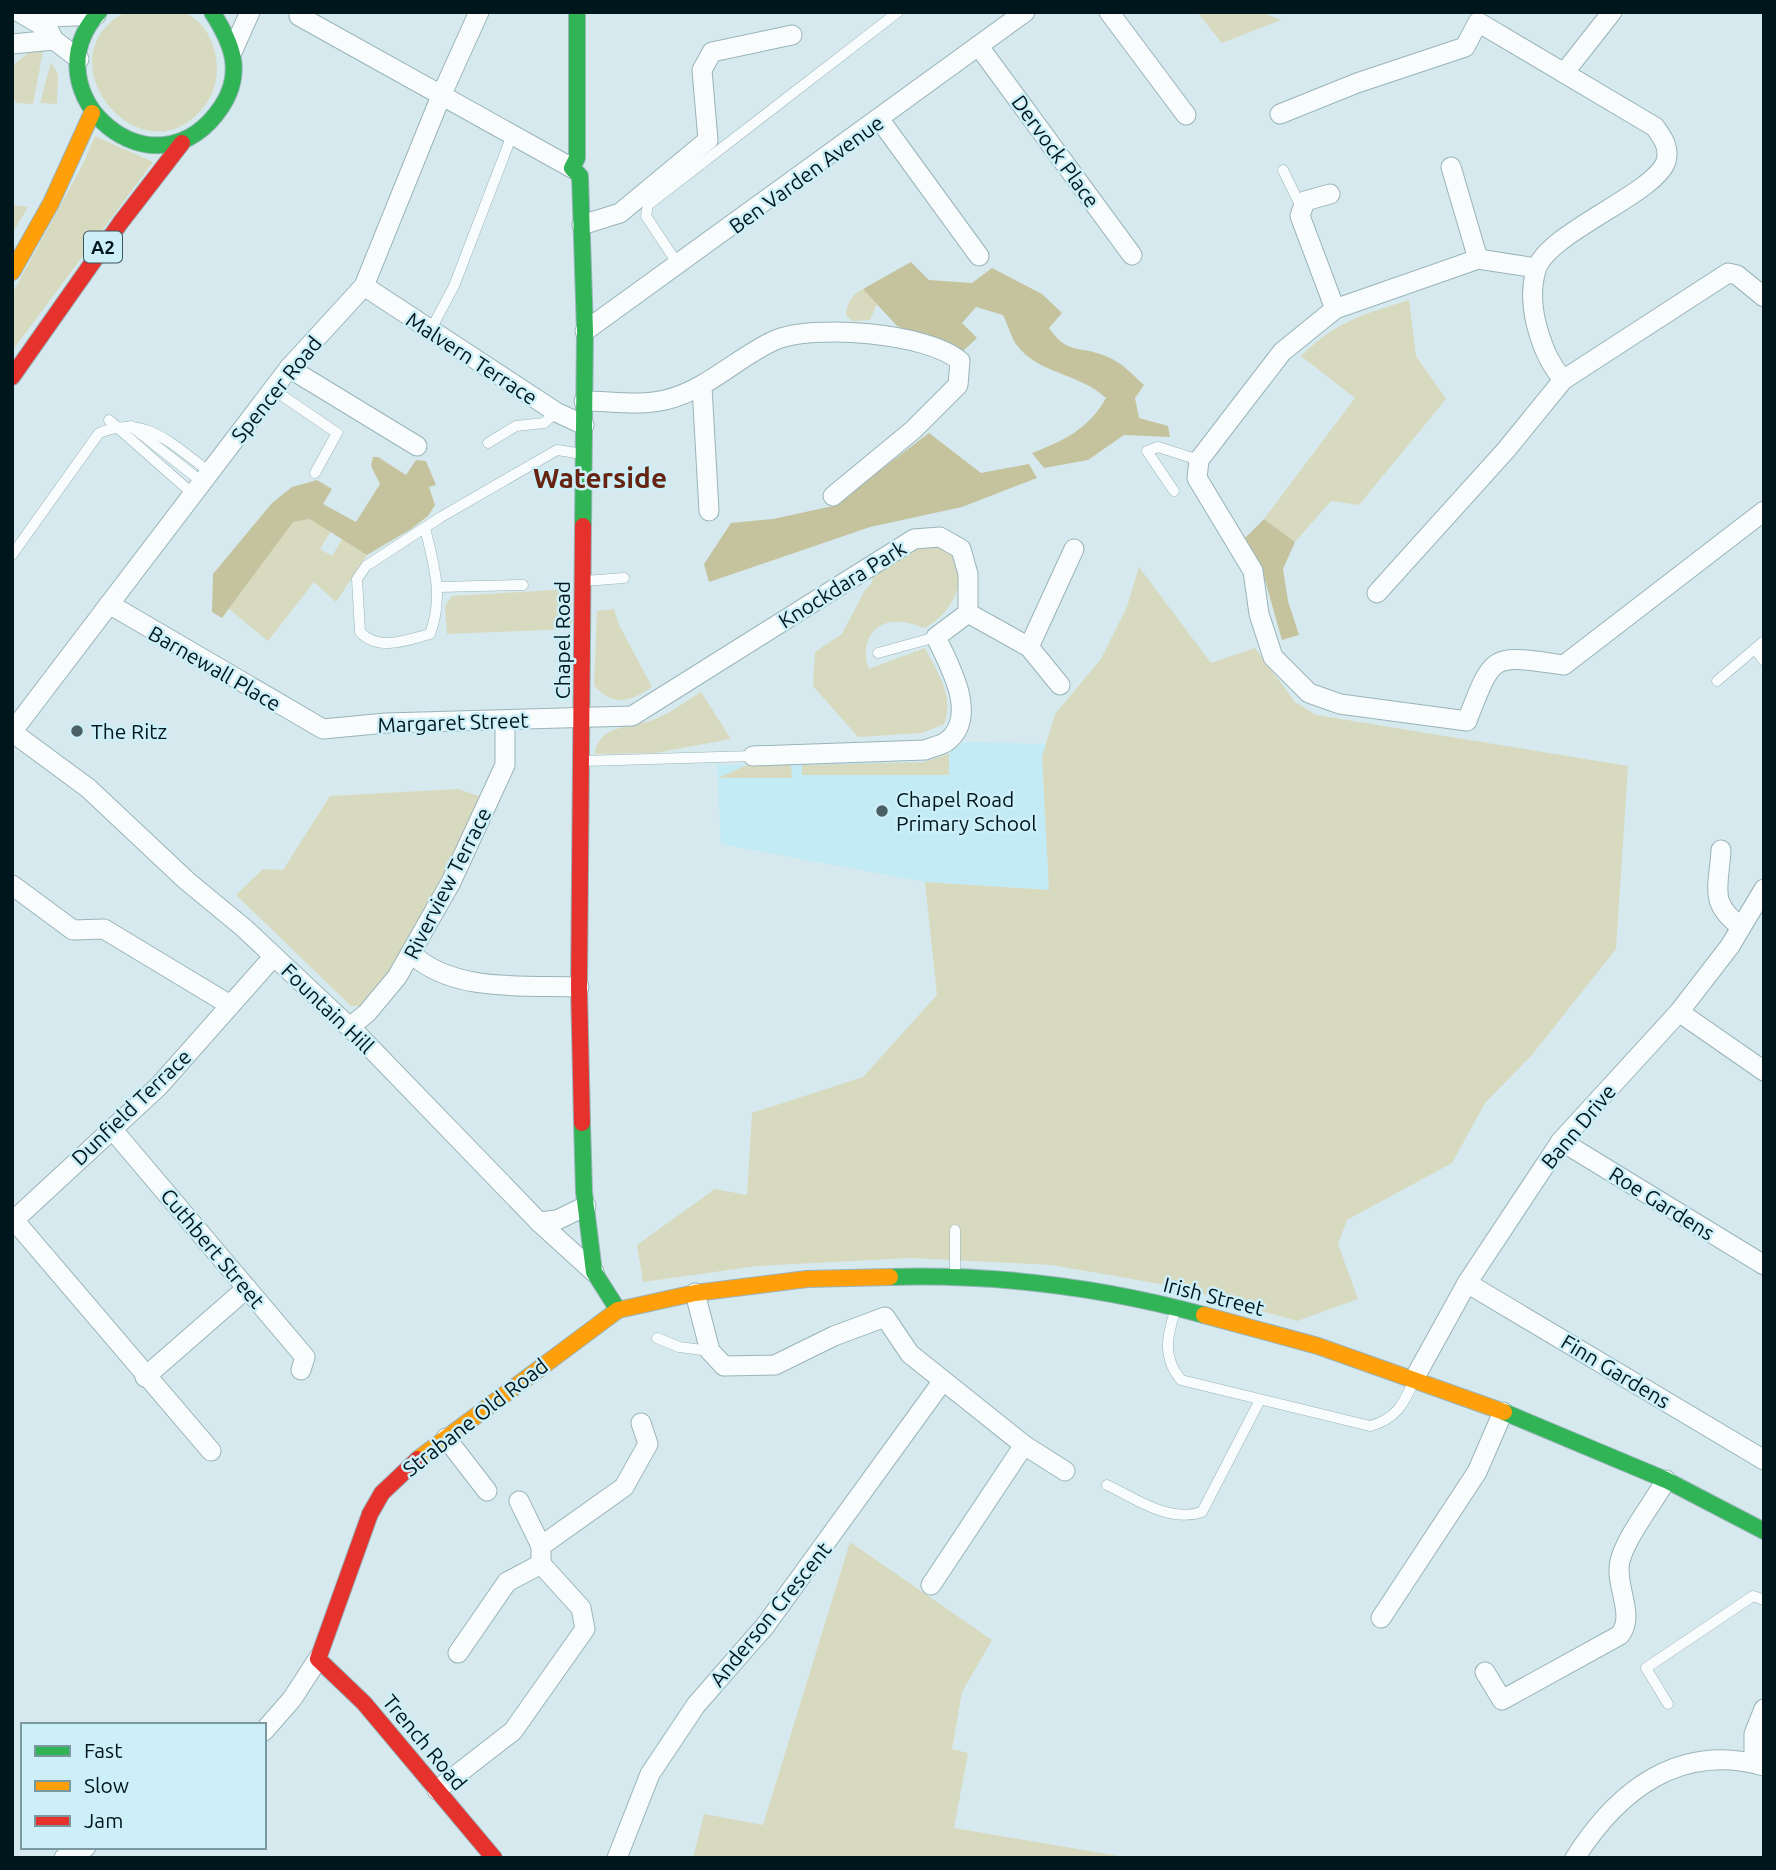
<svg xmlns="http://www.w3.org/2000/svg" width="1776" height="1870" font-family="Ubuntu,sans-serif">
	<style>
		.built { fill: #c2ebf6 }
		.green { fill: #d8dabf }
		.forest { fill: #c4c39d }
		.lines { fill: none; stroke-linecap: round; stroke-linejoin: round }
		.lane-casing { stroke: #98b4ba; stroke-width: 11 }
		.street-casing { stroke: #98b4ba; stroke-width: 21 }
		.fast-casing { stroke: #98b4ba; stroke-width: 18 }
		.slow-casing { stroke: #98b4ba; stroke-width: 18 }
		.jam-casing { stroke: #98b4ba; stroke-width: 18 }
		.lane { stroke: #f9fcfc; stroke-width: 10 }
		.street { stroke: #f9fcfc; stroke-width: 19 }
		.fast { stroke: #30b455; stroke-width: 16 }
		.slow { stroke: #ff9f0a; stroke-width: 16 }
		.jam { stroke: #e5322d; stroke-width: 16 }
		.poi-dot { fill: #4b6066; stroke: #cceff8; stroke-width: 2.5 }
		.labels { text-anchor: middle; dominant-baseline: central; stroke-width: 5; stroke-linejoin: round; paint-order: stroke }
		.shield { fill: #cceff8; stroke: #3d575f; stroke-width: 2 }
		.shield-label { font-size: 19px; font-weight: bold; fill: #00161d }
		.street-label { font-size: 21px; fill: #00161d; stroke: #cceff8 }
		.poi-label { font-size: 21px; fill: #00161d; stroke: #cceff8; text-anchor: start }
		.district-label { font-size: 28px; font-weight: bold; fill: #672412; stroke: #cceff8 }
	</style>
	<rect width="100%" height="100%" fill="#d6e9ee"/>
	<!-- built -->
	<polygon class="built" points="964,742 1046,744 1042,757 1049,890 925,882 721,844 717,765 923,762 949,754"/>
	<!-- green -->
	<g class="green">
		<path d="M126,12C143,12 170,7 185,13C216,26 226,74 208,101C147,191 36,58 126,12Z"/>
		<polygon points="1197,12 1261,12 1281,20 1222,43"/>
		<polygon points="43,51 33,104 17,103 12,98 14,64 30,52"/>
		<polygon points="51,62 58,75 57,104 40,103"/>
		<polygon points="95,136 153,162 12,351 12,294 83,164"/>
		<polygon points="12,205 28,207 12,234"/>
		<path d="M863,289L877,304L870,320L852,321L846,315C847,303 852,294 863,289Z"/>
		<path d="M1409,300L1416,356L1446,399L1359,505L1331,501L1295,542L1264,519L1355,398L1301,356C1337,321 1362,315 1409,300Z"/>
		<polygon points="310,519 331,531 320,549 332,556 343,538 367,555 336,602 314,582 268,641 229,609 292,522"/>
		<path d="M930,546C980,553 958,614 924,628C915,625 905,621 895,622C870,622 860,648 869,669L925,648C937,672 955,696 944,724L922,733L858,737L813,686L815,652L842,634L865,590L872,583L873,572L916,548Z"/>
		<polygon points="1139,567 1211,663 1255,648 1295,702 1316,715 1628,766 1616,949 1531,1056 1485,1103 1452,1163 1347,1220 1338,1244 1358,1299 1297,1321 1177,1287 1052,1265 910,1258 757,1266 643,1282 637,1245 715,1189 747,1195 752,1113 863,1077 937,995 925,882 1049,890 1042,757 1055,714 1101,659 1127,607"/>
		<polygon points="572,589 572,629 447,634 445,606 452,596"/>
		<path d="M614,609L619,625L652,687C632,701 612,708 594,685L597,611Z"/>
		<path d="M701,692L731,739L655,753L595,754C598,724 632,728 653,720C669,714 686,701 701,692Z"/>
		<polygon points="949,754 949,775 802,775 802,765 923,762"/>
		<polygon points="749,764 791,765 792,778 718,778"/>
		<polygon points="458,789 482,797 411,938 368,1006 351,1006 236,895 263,869 283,870 330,796"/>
		<polygon points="850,1542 992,1640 962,1692 952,1749 968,1753 954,1828 1130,1858 693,1858 704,1814 763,1825"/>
	</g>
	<!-- forest -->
	<g class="forest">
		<path d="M911,262L929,280L972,283L992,268L1042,294L1062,313L1049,328C1068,356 1081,345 1108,357C1122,363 1133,375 1144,385L1135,398L1139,418L1168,426L1170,437L1124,435L1088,460L1044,468L1032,453C1063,441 1089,429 1106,398C1080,373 1034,374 1014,341C1010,333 1007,323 1003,315L976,307L962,323L977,338L962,352L897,326L863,289Z"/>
		<polygon points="929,433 981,473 1029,464 1037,478 962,507 870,527 709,582 704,564 731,523 773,519 833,506"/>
		<polygon points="373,457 378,457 406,475 416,460 426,461 436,485 429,487 435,505 428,516 411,529 367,555 310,519 293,522 222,618 212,612 213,574 272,503 292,487 317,480 332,489 323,504 356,522 380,484 371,466"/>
		<polygon points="1264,519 1295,542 1283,569 1288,601 1299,635 1282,640 1261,566 1244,539"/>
	</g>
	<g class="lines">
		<defs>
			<g id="lane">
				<polyline points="1283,170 1301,207"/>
				<polyline points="679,266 646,216 648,205 898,12"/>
				<polyline points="430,331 454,286 512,135"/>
				<polyline points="274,390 337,433 315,473"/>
				<polyline points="109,420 193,494"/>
				<polyline points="131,426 202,482"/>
				<polyline points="488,443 516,426 544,423 556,412"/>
				<polyline points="1174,491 1147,451 1158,447 1199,460"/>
				<path d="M425,528C434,565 444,597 430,634C407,640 379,652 360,632L357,579L366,566L441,517L557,450L583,454"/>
				<path d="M12,555L99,433C146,413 173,446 210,472"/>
				<polyline points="584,581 624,578"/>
				<polyline points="439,587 523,585"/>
				<polyline points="1755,649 1764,661"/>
				<polyline points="878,653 936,637"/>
				<polyline points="1717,681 1764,641"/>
				<polyline points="583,761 753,756"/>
				<polyline points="955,1277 955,1230"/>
				<path d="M1175,1311C1167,1337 1162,1357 1181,1380L1370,1426C1396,1419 1404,1404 1414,1380"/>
				<polyline points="657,1338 679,1347 710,1351"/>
				<path d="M1107,1485C1136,1499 1169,1523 1202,1512L1260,1400"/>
				<polyline points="1668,1704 1646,1668 1753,1596 1764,1600"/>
			</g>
			<g id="street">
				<polyline points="19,12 48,29 54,40 79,59"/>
				<polyline points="1109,12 1186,115"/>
				<polyline points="299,16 572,168"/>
				<polyline points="31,18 96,15"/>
				<polyline points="12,44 54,40"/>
				<polyline points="980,48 1132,255"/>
				<polyline points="233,50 250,12"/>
				<polyline points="1564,73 1612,12"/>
				<path d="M1280,114L1357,83L1465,47L1478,22L1655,127C1662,137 1670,147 1666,161C1657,193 1546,233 1536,270C1531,287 1532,306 1536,323C1542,346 1548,361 1563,380"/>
				<polyline points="880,120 979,256"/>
				<polyline points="1451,167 1478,259"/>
				<polyline points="1330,194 1305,201 1300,216 1335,309"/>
				<polyline points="582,225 620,213 708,140 702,70 712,52 792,35"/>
				<path d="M1536,268L1478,259L1335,309L1282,352L1199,460L1197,478L1253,571L1259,614L1273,657L1309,693L1340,704L1467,721C1494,651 1491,655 1564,665L1764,511"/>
				<polyline points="364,286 556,412 584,425"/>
				<polyline points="585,331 1025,12"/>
				<polyline points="289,368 417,446"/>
				<polyline points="702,387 709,511"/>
				<path d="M584,401C610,401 640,406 665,400C707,390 735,359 773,341C812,323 928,333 960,361L958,385L913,430L833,496"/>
				<polyline points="1377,593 1506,450 1563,380 1728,273 1737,275 1764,297"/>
				<path d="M109,604L323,729L386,723L632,716L914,539L940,537L961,549L968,574V613L936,637C949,665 980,717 946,742C940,746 931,747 925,750L753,756"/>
				<polyline points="968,613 1029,647 1060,685"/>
				<polyline points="1029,647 1074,549"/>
				<polyline points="12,732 289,368 364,286 441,96 479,12"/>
				<polyline points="12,732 88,788 187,881 244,928 361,1038 539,1222 594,1272"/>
				<path d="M1721,850C1719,888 1708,902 1741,927"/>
				<polyline points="12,885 73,930 104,929 230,1005"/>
				<path d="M412,954C453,993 526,985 579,987"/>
				<polyline points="1679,1012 1764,1071"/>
				<polyline points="350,1027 367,1013 397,977 451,882 505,765 505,721"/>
				<polyline points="112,1129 305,1357 301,1370"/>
				<polyline points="1561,1141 1764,1265"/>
				<polyline points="14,1220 211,1451"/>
				<polyline points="12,1222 159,1086 274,956"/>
				<polyline points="539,1222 557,1220 586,1206"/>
				<polyline points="1467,1283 1764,1460"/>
				<polyline points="695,1293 710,1351 724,1366 775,1365 834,1336 885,1317 910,1354 1024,1445 1065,1471"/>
				<polyline points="145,1377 247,1288"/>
				<polyline points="1414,1379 1467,1283 1561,1141 1679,1012 1730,946 1764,889"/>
				<polyline points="446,1438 487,1491"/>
				<polyline points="519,1501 541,1546"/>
				<polyline points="931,1585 1024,1445"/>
				<polyline points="1381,1618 1477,1472 1503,1412"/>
				<polyline points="458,1653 507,1582 541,1564 541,1546 624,1487 648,1444 641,1423"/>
				<path d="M1485,1672L1502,1700L1620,1635C1636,1615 1614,1585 1620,1561C1626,1537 1653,1503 1666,1480"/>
				<polyline points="264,1731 292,1699 318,1659"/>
				<polyline points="1754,1763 1754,1734 1764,1709"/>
				<polyline points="437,1790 513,1731 585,1629 581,1608 541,1564"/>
				<polyline points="64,1858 86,1847"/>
				<polyline points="617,1858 650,1774 696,1705 765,1626 942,1382"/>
				<path d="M1575,1858C1618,1790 1680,1742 1764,1766"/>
			</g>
			<g id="fast">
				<path d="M99,12C26,93 156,206 222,106C244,72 232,43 212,12"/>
				<polyline points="577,12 577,158 572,168 580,176 585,331 583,526"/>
				<polyline points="582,1123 584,1192 594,1272 618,1310"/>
				<path d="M890,1277C996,1274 1101,1287 1204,1315"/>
				<polyline points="1504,1412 1666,1480 1764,1531"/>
			</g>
			<g id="slow">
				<polyline points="12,272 51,203 92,113"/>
				<polyline points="1204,1315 1318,1346 1504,1412"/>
				<polyline points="418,1459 618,1310 695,1293 807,1279 890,1277"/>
			</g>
			<g id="jam">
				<polyline points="12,377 121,222 182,143"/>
				<polyline points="582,1123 579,987 583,526"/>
				<polyline points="418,1459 382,1493 370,1514 318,1659 364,1703 494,1858"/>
			</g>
		</defs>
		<!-- lane casing -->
		<use href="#lane" class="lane-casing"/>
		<!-- street casing -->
		<use href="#street" class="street-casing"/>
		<!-- fast casing -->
		<use href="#fast" class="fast-casing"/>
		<!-- slow casing -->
		<use href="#slow" class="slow-casing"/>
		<!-- jam casing -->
		<use href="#jam" class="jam-casing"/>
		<!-- lane -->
		<use href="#lane" class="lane"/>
		<!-- street -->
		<use href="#street" class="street"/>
		<!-- fast -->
		<use href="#fast" class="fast"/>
		<!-- slow -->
		<use href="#slow" class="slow"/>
		<!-- jam -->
		<use href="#jam" class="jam"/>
	</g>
	<!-- markers -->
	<g class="poi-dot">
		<circle cx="77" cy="731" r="7"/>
		<circle cx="882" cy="811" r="7"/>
	</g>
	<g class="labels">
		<!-- shield labels -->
		<rect class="shield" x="84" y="231.5" width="38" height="31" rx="5"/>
		<g class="shield-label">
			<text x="103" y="247">A2</text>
		</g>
		<!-- street labels -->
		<g class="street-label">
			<text transform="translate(1056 151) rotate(54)">Dervock Place</text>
			<text transform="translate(806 174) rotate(-36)">Ben Varden Avenue</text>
			<text transform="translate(472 358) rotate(33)">Malvern Terrace</text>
			<text transform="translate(276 389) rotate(-51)">Spencer Road</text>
			<text transform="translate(842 584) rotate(-32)">Knockdara Park</text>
			<text transform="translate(562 640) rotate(-90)">Chapel Road</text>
			<text transform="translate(215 668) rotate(30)">Barnewall Place</text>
			<text transform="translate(453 722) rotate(-2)">Margaret Street</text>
			<text transform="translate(447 883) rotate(-63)">Riverview Terrace</text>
			<text transform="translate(328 1008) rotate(44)">Fountain Hill</text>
			<text transform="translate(131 1107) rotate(-44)">Dunfield Terrace</text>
			<text transform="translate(1578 1126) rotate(-50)">Bann Drive</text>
			<text transform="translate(1662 1203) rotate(32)">Roe Gardens</text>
			<text transform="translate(213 1248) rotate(50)">Cuthbert Street</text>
			<text transform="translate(1214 1296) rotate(14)">Irish Street</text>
			<text transform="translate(1616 1371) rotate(31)">Finn Gardens</text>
			<text transform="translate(475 1417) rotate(-38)">Strabane Old Road</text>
			<text transform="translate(770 1614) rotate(-51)">Anderson Crescent</text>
			<text transform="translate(425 1742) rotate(50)">Trench Road</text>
		</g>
		<!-- poi labels -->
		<g class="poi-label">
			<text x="91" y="731">The Ritz</text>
			<text x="896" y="799">Chapel Road<tspan x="896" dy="24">Primary School</tspan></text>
		</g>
		<!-- district labels -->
		<g class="district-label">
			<text x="600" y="477">Waterside</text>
		</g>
	</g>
	<!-- border -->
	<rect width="1776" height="1870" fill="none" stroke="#00161d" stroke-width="28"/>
	<!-- legend -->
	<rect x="21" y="1723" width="245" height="126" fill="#cceff8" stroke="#7a98a0" stroke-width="2"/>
	<rect x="35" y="1746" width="35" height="10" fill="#30b455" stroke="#7a98a0" stroke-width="2"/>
	<text x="84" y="1758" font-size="21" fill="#00161d">Fast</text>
	<rect x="35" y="1781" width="35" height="10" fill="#ff9f0a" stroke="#7a98a0" stroke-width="2"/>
	<text x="84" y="1793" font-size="21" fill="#00161d">Slow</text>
	<rect x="35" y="1816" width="35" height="10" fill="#e5322d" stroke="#7a98a0" stroke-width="2"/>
	<text x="84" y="1828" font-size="21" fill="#00161d">Jam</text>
</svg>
